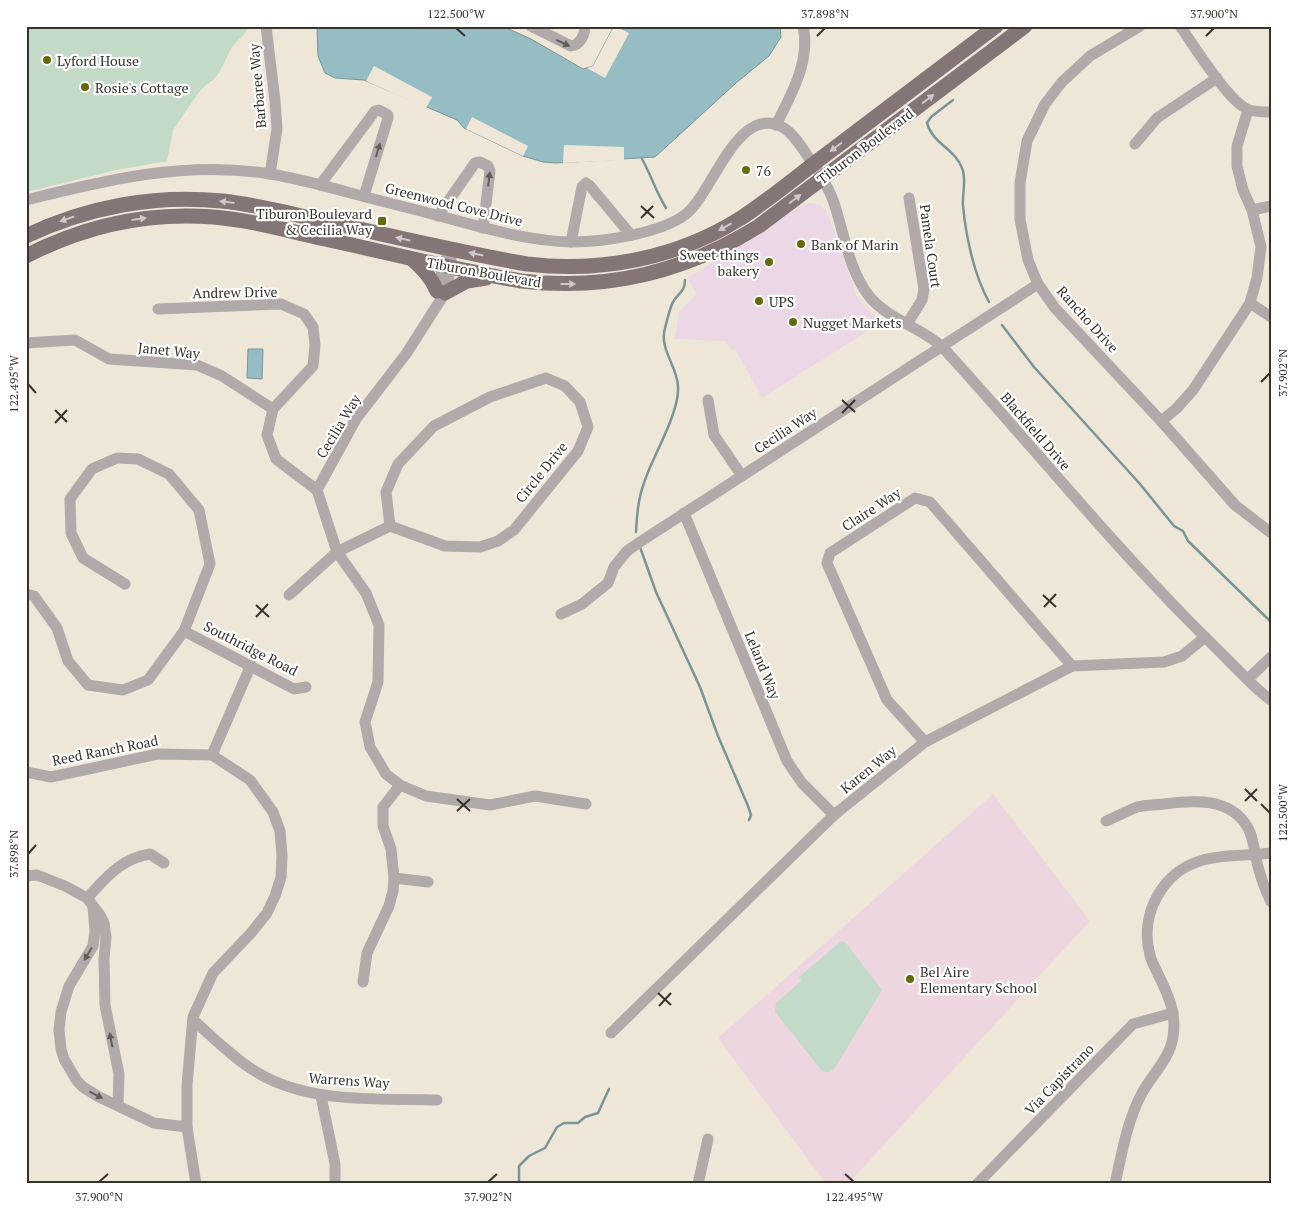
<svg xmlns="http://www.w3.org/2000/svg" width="1297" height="1210" font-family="'PT Serif',serif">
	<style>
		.commercial { fill: #ecd7e6 }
		.education { fill: #eed6e1 }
		.green { fill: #c4dac9 }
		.water { fill: #97bdc4; stroke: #7a9497 }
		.pier { fill: #eee7d8 }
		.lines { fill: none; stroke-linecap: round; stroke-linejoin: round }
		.stream { stroke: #7a9497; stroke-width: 2.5 }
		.minor { stroke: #b2a9aa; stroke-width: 11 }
		.major { stroke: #847577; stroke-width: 15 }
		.oneway { fill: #625d59 }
		.oneway2 { fill: #cec8c9 }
		.ticks { fill: none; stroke: #37342e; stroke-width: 2 }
		.poi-dot { fill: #64690a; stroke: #fff; stroke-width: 2 }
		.labels { text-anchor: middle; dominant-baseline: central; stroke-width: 4.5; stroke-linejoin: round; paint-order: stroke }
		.poi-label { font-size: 14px; fill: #37342e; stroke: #fff; text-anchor: start }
		.street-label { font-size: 14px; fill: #37342e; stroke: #fff }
		.neatline { fill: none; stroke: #37342e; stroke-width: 2 }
		.ticks-label { font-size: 12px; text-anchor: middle; fill: #37342e }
	</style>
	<rect width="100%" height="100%" fill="#eee7d8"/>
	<!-- commercial -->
	<polygon class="commercial" points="809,203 821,205 828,214 857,297 868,310 883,321 762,398 735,349 732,351 726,341 675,339 679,312 697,294 688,278 791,212"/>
	<!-- education -->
	<polygon class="education" points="993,794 1090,921 848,1184 826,1184 718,1038"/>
	<!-- green -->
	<g class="green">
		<polygon points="26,26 249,26 245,33 232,47 219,73 212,81 207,84 199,92 173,130 167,161 117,170 26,192"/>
		<path d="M842,941L846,943L882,990L835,1068C831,1073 828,1073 822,1071L775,1012L776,1003L801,981L799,977L840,942Z"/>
	</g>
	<!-- water -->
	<g class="water">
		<polygon points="317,26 502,26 531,39 583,69 593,66 614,26 780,26 781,37 769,56 736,83 655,157 556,163 543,162 523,156 464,128 457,120 364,80 335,78 325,73 318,56"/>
		<polygon points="248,349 263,349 262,379 247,378"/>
	</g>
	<!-- pier -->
	<g class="pier">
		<polygon points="614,26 629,33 605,78 587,68 593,66"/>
		<polygon points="374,66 432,97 426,108 366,81"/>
		<polygon points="472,117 528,146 523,156 466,129"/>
		<polygon points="564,145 624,147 624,160 563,163"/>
	</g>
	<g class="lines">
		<!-- stream -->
		<g class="stream">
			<path d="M953,100L931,117L927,123C932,143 955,149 962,168C967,180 962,193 963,206C966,237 974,275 989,302"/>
			<path d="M642,159C651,175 656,192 666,208"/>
			<polyline points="1002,325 1034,367 1140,484 1174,526 1183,531 1188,541 1271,622"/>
			<path d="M636,532C637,515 638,499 644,483C652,457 680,413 678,386C677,366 659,349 665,328C667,321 670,307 673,302C678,293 685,292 685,280"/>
			<polyline points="640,547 656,592 700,687 718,736 748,806 751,815 749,820"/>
			<polyline points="519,1184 519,1166 529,1156 545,1148 557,1127 564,1123 578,1123 585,1117 598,1113 609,1089"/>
		</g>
		<!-- minor -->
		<g class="minor">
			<polyline points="266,26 275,101 277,129 270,174"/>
			<path d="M531,26L571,46C580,45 585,35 585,26"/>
			<polyline points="1140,26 1090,56 1062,82 1045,104 1027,141 1020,183 1020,219 1028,260 1038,284 1055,308 1161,421 1235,505 1271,533"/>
			<path d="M1180,26C1195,47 1226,98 1247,109C1253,112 1264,112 1271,112"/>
			<path d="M776,125C791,95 811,61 803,26"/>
			<polyline points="1135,144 1157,118 1217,78"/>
			<polyline points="320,185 375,111 379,110 388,115 388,118 364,196"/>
			<path d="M26,200C106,180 187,160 270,174C296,178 321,185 347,192C380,201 414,209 447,218C488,229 529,241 572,242C603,242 662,233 686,214C713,193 738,101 784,128C795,135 802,148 809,158C818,171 827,184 833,200C844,231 848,269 869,296C888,320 926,329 946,351C1028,441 1105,536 1191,623C1206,638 1221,653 1236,668C1247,679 1258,691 1271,700"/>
			<polyline points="1252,210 1271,206"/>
			<polyline points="438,216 475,163 480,162 488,166 490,171 483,228"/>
			<polyline points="571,242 582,187 586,183 590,186 631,235"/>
			<polyline points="451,249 451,267 445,293 406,354 356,419 317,490 337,552 366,593 379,625 378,682 365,722 370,747 386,774 400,785 426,796 490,805 535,796 586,804"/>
			<polyline points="438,294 443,265 446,259"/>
			<polyline points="1250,303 1271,317"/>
			<polyline points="158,309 281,304 304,314 313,327 315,345 313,366 273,409 267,435 276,459 317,490"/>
			<polyline points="907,324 922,300 924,289 909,198"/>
			<polyline points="26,343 75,340 109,359 197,365 222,376 273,409"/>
			<polygon points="546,378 565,386 580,402 588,427 578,451 514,530 498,541 480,547 445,546 390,526 386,492 398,464 434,426 490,397"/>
			<polyline points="708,400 714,435 742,476"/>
			<polyline points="1161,421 1176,409 1193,390 1250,303 1257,278 1261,247 1252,210 1243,190 1237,166 1237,146 1248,110"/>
			<polyline points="684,513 787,761 802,783 834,815"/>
			<polyline points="26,594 34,596 57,628 68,661 88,685 123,690 148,680 184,631 210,564 199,510 169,474 138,459 117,458 92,469 70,499 71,533 83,558 125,584"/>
			<polyline points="289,595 337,552 390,526"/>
			<polyline points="561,614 582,604 608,583 614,567 627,551 640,542 1038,284"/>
			<polyline points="184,631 294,689 306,687"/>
			<polyline points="1248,679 1271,657"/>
			<polyline points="925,742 887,700 827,563 830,553 915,498 930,502 1072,666"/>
			<polyline points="212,755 251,665"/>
			<polyline points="26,772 51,777 158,754 212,755 250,780 273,812 280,831 282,856 281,877 275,896 267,913 251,933 213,973 193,1017 187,1085 187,1127 196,1184"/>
			<path d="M1106,821C1116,817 1127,811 1137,807C1146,805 1156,805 1164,804C1193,800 1231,797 1248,828C1253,837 1254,848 1256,858C1259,873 1264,887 1271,902"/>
			<polyline points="26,876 37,875 65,886 87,898 100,915 104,923 106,937 104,959 105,1005 119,1074 118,1105"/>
			<polyline points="394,878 428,882"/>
			<path d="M87,898C107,877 120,859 150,854L164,863"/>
			<polyline points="93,907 95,931 93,946 69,986 61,1012 59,1030 61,1049 64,1059 77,1081 83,1087 99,1097 154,1123 187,1127"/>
			<polyline points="363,982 367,953 389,906 393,891 394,878 391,849 383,826 383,807 400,785"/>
			<path d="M193,1020C214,1038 234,1059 258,1073C310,1104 378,1098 437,1100"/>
			<polyline points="611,1033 834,815 925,742 1072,666 1164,662 1182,656 1205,637"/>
			<polyline points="321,1096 335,1164 335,1184"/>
			<polyline points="698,1184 708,1139"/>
			<polyline points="977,1184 1133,1024 1173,1013"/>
			<path d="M1115,1184C1122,1153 1127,1121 1142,1093C1152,1075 1170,1058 1173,1037C1177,1013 1168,994 1157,972C1155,967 1151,961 1150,955C1139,915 1162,871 1203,860C1224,854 1249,856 1271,853"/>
		</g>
		<!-- major -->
		<g class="major">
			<path d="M26,236C87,207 155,194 222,201C261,205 299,216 337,224C400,238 463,253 527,264C601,273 678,258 741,218C773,197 802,172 832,150C887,109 941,67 996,26"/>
			<path d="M26,256C84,226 148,212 213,217C251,220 288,231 325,239C390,253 455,270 521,281C608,291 685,272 759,226L1025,26"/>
			<path d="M412,259C423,269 431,277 437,291"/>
			<polyline points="445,293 467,281 486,278"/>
		</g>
	</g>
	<!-- one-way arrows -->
	<defs><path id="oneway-solid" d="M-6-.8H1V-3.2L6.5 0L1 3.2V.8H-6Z" transform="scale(1.25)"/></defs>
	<g class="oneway">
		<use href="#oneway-solid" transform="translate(563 43) rotate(25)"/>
		<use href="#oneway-solid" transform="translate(378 150) rotate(-73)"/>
		<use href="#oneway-solid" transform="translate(489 179) rotate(-83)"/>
		<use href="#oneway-solid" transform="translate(88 954) rotate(121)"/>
		<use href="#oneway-solid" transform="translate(111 1040) rotate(-101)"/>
		<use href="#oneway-solid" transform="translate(96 1095) rotate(28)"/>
	</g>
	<g class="oneway2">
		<use href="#oneway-solid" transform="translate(928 99) rotate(-37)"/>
		<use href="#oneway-solid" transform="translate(836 147) rotate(143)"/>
		<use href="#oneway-solid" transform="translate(795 199) rotate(-37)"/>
		<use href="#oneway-solid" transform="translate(227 202) rotate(-173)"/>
		<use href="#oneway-solid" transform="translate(67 219) rotate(161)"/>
		<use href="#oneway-solid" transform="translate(139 219) rotate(-8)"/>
		<use href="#oneway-solid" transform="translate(725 227) rotate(151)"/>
		<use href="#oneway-solid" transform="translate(403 239) rotate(-168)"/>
		<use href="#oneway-solid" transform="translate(476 254) rotate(-168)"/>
		<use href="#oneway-solid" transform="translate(568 284)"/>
	</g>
	<!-- ticks -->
	<path class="ticks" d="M456,28L465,36M817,36L825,28M1206,36L1214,28M641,206L654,218M641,218L653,206M1261,382L1270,373M28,384L36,393M842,400L855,412M55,410L67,422M842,413L855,400M55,423L67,410M1043,595L1056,607M256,605L269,617M1044,607L1056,594M256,617L268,604M1245,789L1257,801M457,799L470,811M1245,801L1257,789M1261,804L1270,813M457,811L470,799M28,854L36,845M658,993L671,1005M659,1006L671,993M845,1174L854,1182M99,1182L108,1174M488,1182L497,1174"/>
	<!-- markers -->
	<g class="poi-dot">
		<circle cx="47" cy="60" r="5"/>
		<circle cx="85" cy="87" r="5"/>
		<circle cx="746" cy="170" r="5"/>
		<rect x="377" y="216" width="10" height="10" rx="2.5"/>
		<circle cx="801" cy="244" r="5"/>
		<circle cx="769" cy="262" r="5"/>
		<circle cx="759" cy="301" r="5"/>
		<circle cx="793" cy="322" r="5"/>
		<circle cx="910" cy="979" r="5"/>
	</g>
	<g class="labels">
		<!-- poi labels -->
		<g class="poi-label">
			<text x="57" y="60">Lyford House</text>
			<text x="95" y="87">Rosie's Cottage</text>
			<text x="756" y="170">76</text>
			<text x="372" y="213" text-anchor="end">Tiburon Boulevard<tspan x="372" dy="16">&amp; Cecilia Way</tspan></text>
			<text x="811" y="244">Bank of Marin</text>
			<text x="759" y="254" text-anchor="end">Sweet things<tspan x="759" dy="16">bakery</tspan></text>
			<text x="769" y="301">UPS</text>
			<text x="803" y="322">Nugget Markets</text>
			<text x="920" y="971">Bel Aire<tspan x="920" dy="16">Elementary School</tspan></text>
		</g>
		<!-- street labels -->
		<g class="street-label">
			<text transform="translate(257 86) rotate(-95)">Barbaree Way</text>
			<text transform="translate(865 146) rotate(-37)">Tiburon Boulevard</text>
			<text transform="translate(454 204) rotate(14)">Greenwood Cove Drive</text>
			<text transform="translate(931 246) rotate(82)">Pamela Court</text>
			<text transform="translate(484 272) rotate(10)">Tiburon Boulevard</text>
			<text transform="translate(235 292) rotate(-1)">Andrew Drive</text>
			<text transform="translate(1088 319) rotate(48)">Rancho Drive</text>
			<text transform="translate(169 350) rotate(6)">Janet Way</text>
			<text transform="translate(338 426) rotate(-59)">Cecilia Way</text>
			<text transform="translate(785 430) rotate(-33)">Cecilia Way</text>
			<text transform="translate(1036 431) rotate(49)">Blackfield Drive</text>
			<text transform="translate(541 472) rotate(-51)">Circle Drive</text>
			<text transform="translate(871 509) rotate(-33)">Claire Way</text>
			<text transform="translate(251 648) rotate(27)">Southridge Road</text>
			<text transform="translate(763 665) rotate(68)">Leland Way</text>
			<text transform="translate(105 750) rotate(-11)">Reed Ranch Road</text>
			<text transform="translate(868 769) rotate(-39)">Karen Way</text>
			<text transform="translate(1059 1079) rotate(-46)">Via Capistrano</text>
			<text transform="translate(349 1080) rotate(4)">Warrens Way</text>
		</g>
	</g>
	<!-- border -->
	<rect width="1297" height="1210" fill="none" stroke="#ffffff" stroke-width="55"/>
	<rect x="28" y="28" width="1242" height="1154" class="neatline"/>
	<g class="ticks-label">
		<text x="456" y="18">122.500°W</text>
		<text x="825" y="18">37.898°N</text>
		<text x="1214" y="18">37.900°N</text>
		<text transform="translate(1283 373) rotate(-90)" y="4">37.902°N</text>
		<text transform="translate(14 384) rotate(-90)" y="4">122.495°W</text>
		<text transform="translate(1283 813) rotate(-90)" y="4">122.500°W</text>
		<text transform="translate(14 854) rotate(-90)" y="4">37.898°N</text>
		<text x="99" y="1201">37.900°N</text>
		<text x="488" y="1201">37.902°N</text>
		<text x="854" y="1201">122.495°W</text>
	</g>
</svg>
